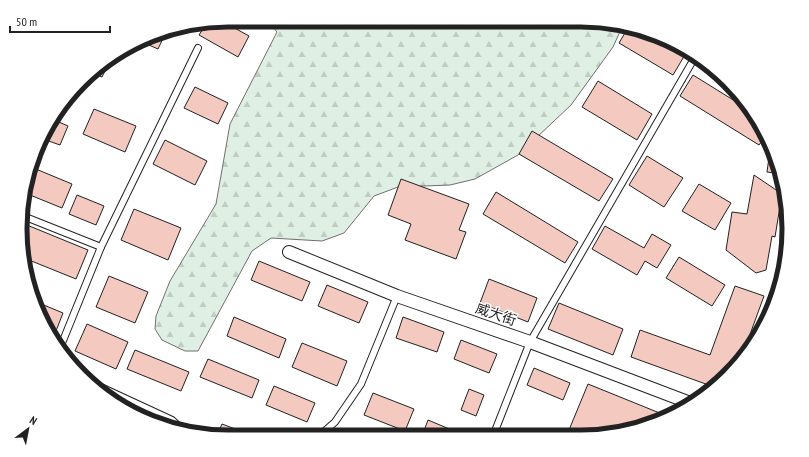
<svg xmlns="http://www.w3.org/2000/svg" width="809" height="457" font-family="'PT Sans Narrow','Noto Sans SC',sans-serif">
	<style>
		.forest { fill: url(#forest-firs); stroke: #6f6f6f }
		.building { fill: #f3c9c0; stroke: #222 }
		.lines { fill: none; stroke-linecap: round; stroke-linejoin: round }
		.lane-casing { stroke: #222; stroke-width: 8 }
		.street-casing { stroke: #222; stroke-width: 14 }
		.lane { stroke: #fff; stroke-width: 6 }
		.street { stroke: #fff; stroke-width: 12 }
		.labels { text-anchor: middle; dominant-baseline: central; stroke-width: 3; stroke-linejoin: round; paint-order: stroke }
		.street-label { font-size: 14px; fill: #222; stroke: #fff }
		.rim { fill: none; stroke: #222; stroke-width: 5 }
	</style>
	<defs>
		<pattern id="forest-firs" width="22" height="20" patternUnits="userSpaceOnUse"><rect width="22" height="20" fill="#e0efe3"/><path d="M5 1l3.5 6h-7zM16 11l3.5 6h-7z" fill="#c0cdc2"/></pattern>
	</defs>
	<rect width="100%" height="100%" fill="#fff"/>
	<!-- forest -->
	<polygon class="forest" points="267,20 594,20 623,25 613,47 571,105 518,155 475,179 450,185 398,187 374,196 344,233 322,241 271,238 252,251 198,351 185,351 162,340 155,329 156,316 170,281 216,204 230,124 277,32"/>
	<!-- building -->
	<g class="building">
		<polygon points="222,21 249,36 238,57 199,35 206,24"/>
		<polygon points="629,26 635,27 661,38 686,53 673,75 619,43"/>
		<polygon points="167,30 158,49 142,42 162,31"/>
		<polygon points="108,60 110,61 102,77 93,73 102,63"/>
		<polygon points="693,75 751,111 764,138 759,145 680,96"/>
		<polygon points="598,81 652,114 637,140 582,107"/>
		<polygon points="195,87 228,103 218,124 184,108"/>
		<polygon points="94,109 136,126 125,152 83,134"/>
		<polygon points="52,119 68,126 60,145 43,139"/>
		<polygon points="532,131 613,179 599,201 519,154"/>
		<polygon points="165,140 207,161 195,185 153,164"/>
		<polygon points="770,150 782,174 767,172"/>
		<polygon points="647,156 683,178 664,207 629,185"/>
		<polygon points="31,167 72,184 62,208 25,193 27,174"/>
		<polygon points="754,175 782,194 775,237 772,236 766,270 756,273 726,250 732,212 747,214"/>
		<polygon points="401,179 469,204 459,230 466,232 456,259 405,240 411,224 388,215"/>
		<polygon points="699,184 731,203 715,230 682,211"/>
		<polygon points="496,192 578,242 565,263 483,214"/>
		<polygon points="77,195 104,206 96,225 69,214"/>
		<polygon points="134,209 181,228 168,260 121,240"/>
		<polygon points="22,223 88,250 76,279 24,258 20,242"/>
		<polygon points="605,226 644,248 652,234 671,245 657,268 645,261 637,275 592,249"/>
		<polygon points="679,257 725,285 712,306 666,278"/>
		<polygon points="259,261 310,282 302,301 251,280"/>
		<polygon points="109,276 148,292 135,323 96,307"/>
		<polygon points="489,279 537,298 528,322 480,303"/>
		<polygon points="327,285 368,302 359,323 318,306"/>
		<polygon points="735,286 764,296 741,359 728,376 714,387 631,357 640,330 710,355"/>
		<polygon points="34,301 63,313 56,331 48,328 36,308"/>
		<polygon points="559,303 623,329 613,355 548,329"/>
		<polygon points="234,317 286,339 279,358 227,336"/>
		<polygon points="403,317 444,332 437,352 396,338"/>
		<polygon points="87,324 128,342 116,369 75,351"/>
		<polygon points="461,340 497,354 489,373 454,359"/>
		<polygon points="302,343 347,361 337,386 292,367"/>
		<polygon points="135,350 189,372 181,391 127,369"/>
		<polygon points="208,359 259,380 252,398 200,377"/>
		<polygon points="534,368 570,383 563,400 527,385"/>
		<polygon points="588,384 667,416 648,426 607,435 582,435 569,430"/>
		<polygon points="274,386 315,403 307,422 266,405"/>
		<polygon points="469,389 484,395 476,416 461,410"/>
		<polygon points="373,393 414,409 405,431 364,415"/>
		<polygon points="115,402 140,412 138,415 124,409"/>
		<polygon points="428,420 466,436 422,436"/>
		<polygon points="222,424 254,436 216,437"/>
	</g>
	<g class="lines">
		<defs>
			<g id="lane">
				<polyline points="23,216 101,247"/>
				<polyline points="60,348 101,247 198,48"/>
				<polyline points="92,383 172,420 185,432"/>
				<polyline points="319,436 335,422 361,384 397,296"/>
				<polyline points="493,436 530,342 695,57"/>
			</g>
			<polyline id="street" points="289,252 397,296 530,342 693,404"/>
		</defs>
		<!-- lane casing -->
		<use href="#lane" class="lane-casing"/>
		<!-- street casing -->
		<use href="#street" class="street-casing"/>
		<!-- lane -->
		<use href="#lane" class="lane"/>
		<!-- street -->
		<use href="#street" class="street"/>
	</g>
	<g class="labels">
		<!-- street labels -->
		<g class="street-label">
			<text transform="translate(496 314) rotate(19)">威大街</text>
		</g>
	</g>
	<!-- crop -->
	<path d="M0 0H809V457H0ZM228 27H581A201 201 0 0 1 782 228V229A201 201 0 0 1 581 430H228A201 201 0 0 1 27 229V228A201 201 0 0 1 228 27Z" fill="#fff" fill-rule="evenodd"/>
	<path class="rim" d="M228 27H581A201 201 0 0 1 782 228V229A201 201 0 0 1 581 430H228A201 201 0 0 1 27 229V228A201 201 0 0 1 228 27Z"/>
	<!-- north arrow -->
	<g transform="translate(28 429) rotate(32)" stroke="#ffffff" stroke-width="3" paint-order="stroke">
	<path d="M0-3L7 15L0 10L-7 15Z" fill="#222222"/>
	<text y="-6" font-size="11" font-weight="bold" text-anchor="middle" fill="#222222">N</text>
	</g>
	<!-- scale -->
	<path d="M10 26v6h100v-6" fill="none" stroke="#222222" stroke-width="2"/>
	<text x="16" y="26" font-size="12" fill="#222222" stroke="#ffffff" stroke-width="3" paint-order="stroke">50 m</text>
</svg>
